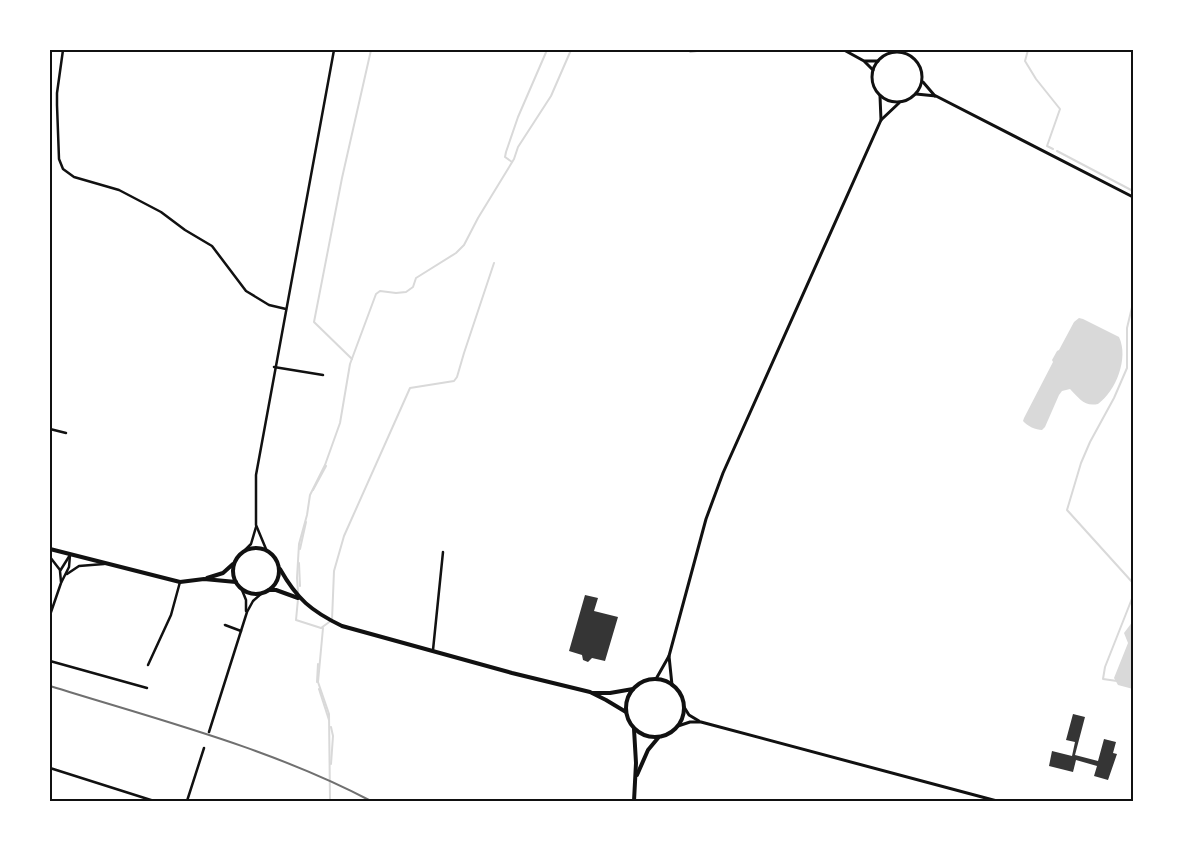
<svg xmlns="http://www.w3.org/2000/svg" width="1183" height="851" font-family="'Sofia Sans Condensed',sans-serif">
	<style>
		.water { fill: #d9d9d9 }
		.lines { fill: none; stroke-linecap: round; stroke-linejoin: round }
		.stream { stroke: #d9d9d9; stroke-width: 2 }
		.building { fill: #353535 }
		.minor { stroke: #111; stroke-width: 2.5 }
		.tertiary { stroke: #111; stroke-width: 3 }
		.secondary { stroke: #111; stroke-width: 3 }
		.primary { stroke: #111; stroke-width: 4 }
		.rail { stroke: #707070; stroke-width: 2 }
		.neatline { fill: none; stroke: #111; stroke-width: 2 }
	</style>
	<rect width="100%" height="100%" fill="#fff"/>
	<!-- water -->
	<g class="water">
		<path d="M1079,318L1083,319L1119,337C1129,358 1116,391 1098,404C1084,407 1079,398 1070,389L1062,391L1059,395L1045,427L1042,430C1036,430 1027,426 1023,421L1024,418L1053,362L1052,360L1057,351L1059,350L1074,322Z"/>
		<polygon points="1133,621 1133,689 1118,685 1114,678 1128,643 1124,633"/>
	</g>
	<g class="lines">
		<!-- stream -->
		<g class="stream">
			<polyline points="1028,50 1025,61 1036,79 1060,109 1047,146 1053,149"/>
			<polyline points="1057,151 1133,191"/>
			<polyline points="512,162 505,157 506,152 518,117 547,50"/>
			<polyline points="1133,303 1127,328 1127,368 1114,398 1090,442 1081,463 1067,510 1133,583"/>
			<polyline points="352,359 314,322 342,178 371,50"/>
			<polyline points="313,490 326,466"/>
			<polyline points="300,549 306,522"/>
			<polyline points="299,563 300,586"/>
			<polyline points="298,592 297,578 299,544 307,515 310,495 325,465 340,423 350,364 376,294 380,291 396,293 406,292 413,287 416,278 456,253 464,245 478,218 514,159 518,147 551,96 571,50"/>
			<polyline points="298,599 296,620 321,628"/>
			<polyline points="321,628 332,620 334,571 344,536 410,388 454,381 457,377 464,353 494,263"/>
			<polyline points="321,628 323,628 318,682 329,714 330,801"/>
			<polyline points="1117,681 1103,679 1105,667 1133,596"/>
			<polyline points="317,682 318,664"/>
			<polyline points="319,689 329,720"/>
			<polyline points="331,727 333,736 331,764"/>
		</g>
	</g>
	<!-- building -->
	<g class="building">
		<polygon points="585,595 598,598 594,611 618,617 605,661 592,658 588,662 583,660 582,655 569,651"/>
		<polygon points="1073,714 1085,717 1075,755 1098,761 1104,739 1116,742 1113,753 1117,754 1108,780 1094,776 1097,766 1076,760 1073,772 1049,766 1052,751 1072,756 1075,742 1066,740"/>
	</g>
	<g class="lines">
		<!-- minor -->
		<g class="minor">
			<polyline points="63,50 57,93 57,105 59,159 63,169 74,177 119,190 161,212 185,230 212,246 246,291 269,305 286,309"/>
			<polyline points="690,51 718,50"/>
			<polyline points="274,367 323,375"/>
			<polyline points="50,429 66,433"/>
			<polyline points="266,549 256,525 256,475 334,50"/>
			<polyline points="245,550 251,544 256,527"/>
			<polyline points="50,557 60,570"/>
			<polyline points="67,574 79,566 104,564"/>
			<polyline points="61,582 60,571 70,555"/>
			<polyline points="242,590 246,600 246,611"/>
			<polyline points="50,615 61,583 69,567 70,555"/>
			<polyline points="225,625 241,631"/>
			<polyline points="433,650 443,552"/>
			<polyline points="50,661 147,688"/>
			<polyline points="148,665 171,615 180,582"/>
			<polyline points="209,732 247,612 253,601 262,593"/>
			<polyline points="50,768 154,801"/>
			<polyline points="187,801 204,748"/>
		</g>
		<!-- tertiary -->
		<g class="tertiary">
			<polyline points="844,50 864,61 873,70"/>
			<circle cx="897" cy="77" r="25"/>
			<polyline points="865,61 878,61"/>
			<polyline points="923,82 935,96"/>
			<polyline points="916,94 936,96 1133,197"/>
			<polyline points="880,96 881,120"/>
			<polyline points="669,656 672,685"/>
			<polyline points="656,679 669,656 706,519 723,473 881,120 899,103"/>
		</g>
		<!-- secondary -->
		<g class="secondary">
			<polyline points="684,707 689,715 699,721"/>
			<polyline points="678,726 690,722 701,722 997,801"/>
		</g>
		<!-- primary -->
		<g class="primary">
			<circle cx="256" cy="571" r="23"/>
			<polyline points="50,549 180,582 204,579 236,582"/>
			<path d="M280,569C297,599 311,611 342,626L512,673L590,692L606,700L626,712"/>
			<polyline points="207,578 223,573 233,564"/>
			<polyline points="269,590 276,590 298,598"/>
			<circle cx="655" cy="708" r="29"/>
			<polyline points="593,693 610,693 633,689"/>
			<polyline points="637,775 648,750 658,738"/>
			<polyline points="634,801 636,763 634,729"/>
		</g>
		<!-- rail -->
		<path class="rail" d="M50,686C159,720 270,748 371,801"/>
	</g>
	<!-- border -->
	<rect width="1183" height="851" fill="none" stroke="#ffffff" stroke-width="102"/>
	<rect x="51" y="51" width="1081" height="749" class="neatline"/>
</svg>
